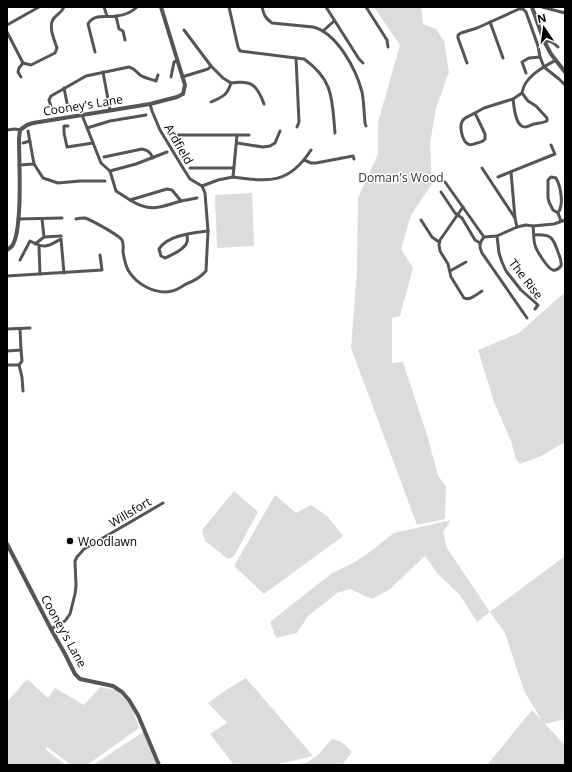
<svg xmlns="http://www.w3.org/2000/svg" width="572" height="772" font-family="'Open Sans',sans-serif">
	<style>
		.green { fill: #dcdcdc }
		.lines { fill: none; stroke-linecap: round; stroke-linejoin: round }
		.minor { stroke: #555; stroke-width: 3 }
		.tertiary { stroke: #555; stroke-width: 4 }
		.poi-dot { fill: #000; stroke: #fff; stroke-width: 1.5 }
		.labels { text-anchor: middle; dominant-baseline: central; stroke-width: 3; stroke-linejoin: round; paint-order: stroke }
		.street-label { font-size: 12px; fill: #000; stroke: #fff }
		.park-label { font-size: 12px; fill: #333; stroke: #fff }
		.poi-label { font-size: 12px; fill: #000; stroke: #fff; text-anchor: start }
	</style>
	<rect width="100%" height="100%" fill="#fff"/>
	<!-- green -->
	<g class="green">
		<polygon points="374,7 421,7 423,24 436,29 444,41 449,72 436,108 430,143 432,184 411,215 401,249 413,268 400,316 392,318 392,363 403,362 428,438 438,476 446,486 445,519 417,525 351,348 357,270 358,198 378,154 378,122 400,45"/>
		<polygon points="252,193 254,246 217,248 215,195"/>
		<polygon points="565,292 565,442 541,456 520,464 516,459 511,441 494,402 478,350 519,333"/>
		<polygon points="234,491 258,512 234,556 228,559 205,541 202,530"/>
		<polygon points="275,495 296,513 311,505 327,516 343,536 264,594 234,566"/>
		<polygon points="451,520 443,532 447,548 490,612 565,556 565,719 545,724 565,745 565,765 487,765 532,710 541,719 524,691 505,633 490,612 477,622 460,595 438,574 425,556 390,589 372,599 350,589 337,593 308,616 297,633 276,638 270,622 332,573 353,563 367,554 394,533"/>
		<polygon points="246,678 313,756 275,765 234,765 210,734 227,723 208,703 229,688"/>
		<polygon points="27,679 48,698 55,688 84,705 100,687 116,690 126,700 133,710 139,728 87,765 71,765 47,747 45,749 66,765 7,765 7,702"/>
		<polygon points="143,732 157,765 93,765"/>
		<polygon points="332,739 342,742 352,752 342,765 294,765 308,762 318,755"/>
	</g>
	<g class="lines">
		<!-- minor -->
		<g class="minor">
			<polyline points="104,7 107,16"/>
			<path d="M229,7L238,47L240,51L304,59C334,80 332,100 335,133"/>
			<path d="M262,7C264,15 265,18 272,23L313,27C337,33 356,69 362,92C364,102 364,113 365,123L366,126"/>
			<polyline points="326,7 359,59 363,63"/>
			<polyline points="366,7 387,40 388,47"/>
			<polyline points="542,7 565,13"/>
			<polyline points="116,16 119,29 123,31 125,40"/>
			<polyline points="490,22 503,58"/>
			<polyline points="7,25 39,7"/>
			<polyline points="323,31 334,21"/>
			<path d="M7,32L23,63L31,65L55,53L57,48C54,39 47,24 55,17C59,13 62,12 64,7"/>
			<path d="M544,41C551,41 553,42 558,47"/>
			<path d="M95,52L88,24C94,13 106,18 117,16C124,15 132,12 137,7"/>
			<polyline points="296,58 299,122 297,127"/>
			<polyline points="467,63 458,38 458,35 461,33 477,28 519,9 523,9 526,12 538,46 540,57 544,67 559,79 565,85"/>
			<polyline points="103,72 110,110"/>
			<polyline points="526,73 522,62 529,58 540,57"/>
			<polyline points="21,77 18,72 19,68 23,63"/>
			<polyline points="171,77 174,62 177,61"/>
			<polyline points="182,77 208,69 211,66 184,30"/>
			<path d="M231,83C252,80 257,85 264,104"/>
			<polyline points="64,88 67,103"/>
			<path d="M513,99C514,106 515,127 525,127C528,127 531,125 534,124C539,123 543,123 547,121V118L536,106L528,101L522,93"/>
			<path d="M211,102C222,97 227,96 231,83L223,78L211,66"/>
			<polyline points="150,104 152,111 160,130 183,168 190,179 202,186"/>
			<path d="M51,107L49,100L51,96L86,76L129,67C136,69 135,71 140,75C144,78 151,79 156,81L158,75"/>
			<path d="M475,113L484,108L513,99L522,93C524,77 543,67 556,60"/>
			<path d="M475,113L485,134V139C483,142 481,142 477,143C474,144 471,146 468,144C462,141 458,124 464,119C467,116 472,115 475,113Z"/>
			<polyline points="82,115 101,163 110,171 116,191 130,200 167,189 172,190 181,201 197,198"/>
			<polyline points="68,126 64,126 64,133 67,147 93,143"/>
			<polyline points="87,128 110,121 146,115"/>
			<polyline points="7,130 15,129 20,130"/>
			<polyline points="28,131 34,164 43,178 58,183 80,181 105,181"/>
			<polyline points="177,141 177,135 249,135"/>
			<polyline points="23,143 30,141"/>
			<polyline points="237,143 263,147 270,146 275,143 280,131"/>
			<path d="M104,157L142,149C148,150 150,152 153,158"/>
			<polyline points="304,160 311,163 316,163 353,156 354,159"/>
			<polyline points="19,165 34,164"/>
			<polyline points="190,168 234,168"/>
			<polyline points="482,168 515,218"/>
			<polyline points="110,171 136,164 167,152"/>
			<polyline points="511,172 515,218 517,227"/>
			<path d="M233,177C270,182 289,184 311,150"/>
			<polyline points="498,177 555,154 551,145"/>
			<polyline points="445,182 484,237"/>
			<polyline points="202,186 218,180 233,177 237,135"/>
			<polyline points="441,192 455,213 462,218 475,240 480,243"/>
			<path d="M130,200C151,213 160,207 181,201"/>
			<path d="M463,207L440,240L439,245L440,251L448,264L451,277L464,298C470,301 477,294 482,291"/>
			<path d="M558,213C564,205 561,187 556,178L551,177L548,180V198L549,202L553,210L558,213L561,221"/>
			<polyline points="18,219 62,218"/>
			<path d="M76,219C79,218 81,218 85,218C91,220 119,235 122,240C124,244 123,247 123,252C124,258 125,264 128,270C136,284 155,295 172,291C177,290 181,287 186,284C194,281 200,278 206,271L208,231L205,193L202,186"/>
			<polyline points="421,220 432,237 439,242"/>
			<path d="M533,226C534,232 533,239 535,245C536,250 548,269 553,270C557,271 559,268 561,266C562,261 560,257 558,252C553,237 551,234 534,235"/>
			<path d="M187,235C187,237 188,239 187,242C185,249 172,255 165,258L161,256L159,249C167,235 193,233 208,231"/>
			<polyline points="497,236 499,253 502,262 506,271 521,290 538,305 535,309"/>
			<polyline points="44,237 61,236"/>
			<polyline points="35,244 44,237 42,219"/>
			<polyline points="39,246 40,274"/>
			<path d="M20,260L30,241C46,249 46,247 61,239L64,273"/>
			<polyline points="450,271 466,262"/>
			<polyline points="7,276 102,270 100,255"/>
			<path d="M527,318L482,253C479,247 479,243 484,237L497,236L517,227L526,225L533,226L554,224L565,220"/>
			<polyline points="7,329 30,328"/>
			<polyline points="7,351 21,350 20,329"/>
			<polyline points="7,365 19,365 22,361 21,350"/>
			<polyline points="19,365 22,377 23,391"/>
			<polyline points="51,629 65,621 70,614 75,594 76,586 75,561 77,557 84,549 163,503"/>
		</g>
		<!-- tertiary -->
		<g class="tertiary">
			<polyline points="532,7 544,41 551,54 565,72"/>
			<path d="M7,250C9,249 10,248 12,246C23,231 19,160 19,139L20,130L27,125L33,123L150,104L177,97L183,94L185,85L161,7"/>
			<polyline points="7,544 51,629 65,654 75,674 80,679 113,686 122,692 129,700 138,715 159,765"/>
		</g>
	</g>
	<!-- markers -->
	<circle class="poi-dot" cx="70" cy="541" r="4"/>
	<g class="labels">
		<!-- street labels -->
		<g class="street-label">
			<text transform="translate(83 105) rotate(-9)">Cooney's Lane</text>
			<text transform="translate(179 144) rotate(60)">Ardfield</text>
			<text transform="translate(526 279) rotate(52)">The Rise</text>
			<text transform="translate(130 512) rotate(-31)">Willsfort</text>
			<text transform="translate(64 631) rotate(61)">Cooney's Lane</text>
		</g>
		<!-- park labels -->
		<g class="park-label">
			<text x="401" y="177">Doman's Wood</text>
		</g>
		<!-- poi labels -->
		<g class="poi-label">
			<text x="78" y="541">Woodlawn</text>
		</g>
	</g>
	<!-- border -->
	<rect width="572" height="772" fill="none" stroke="#000000" stroke-width="16"/>
	<!-- north arrow -->
	<g transform="translate(544 28) rotate(347)" stroke="#ffffff" stroke-width="3" paint-order="stroke">
	<path d="M0-3L7 15L0 10L-7 15Z" fill="#000000"/>
	<text y="-6" font-size="11" font-weight="bold" text-anchor="middle" fill="#000000">N</text>
	</g>
</svg>
